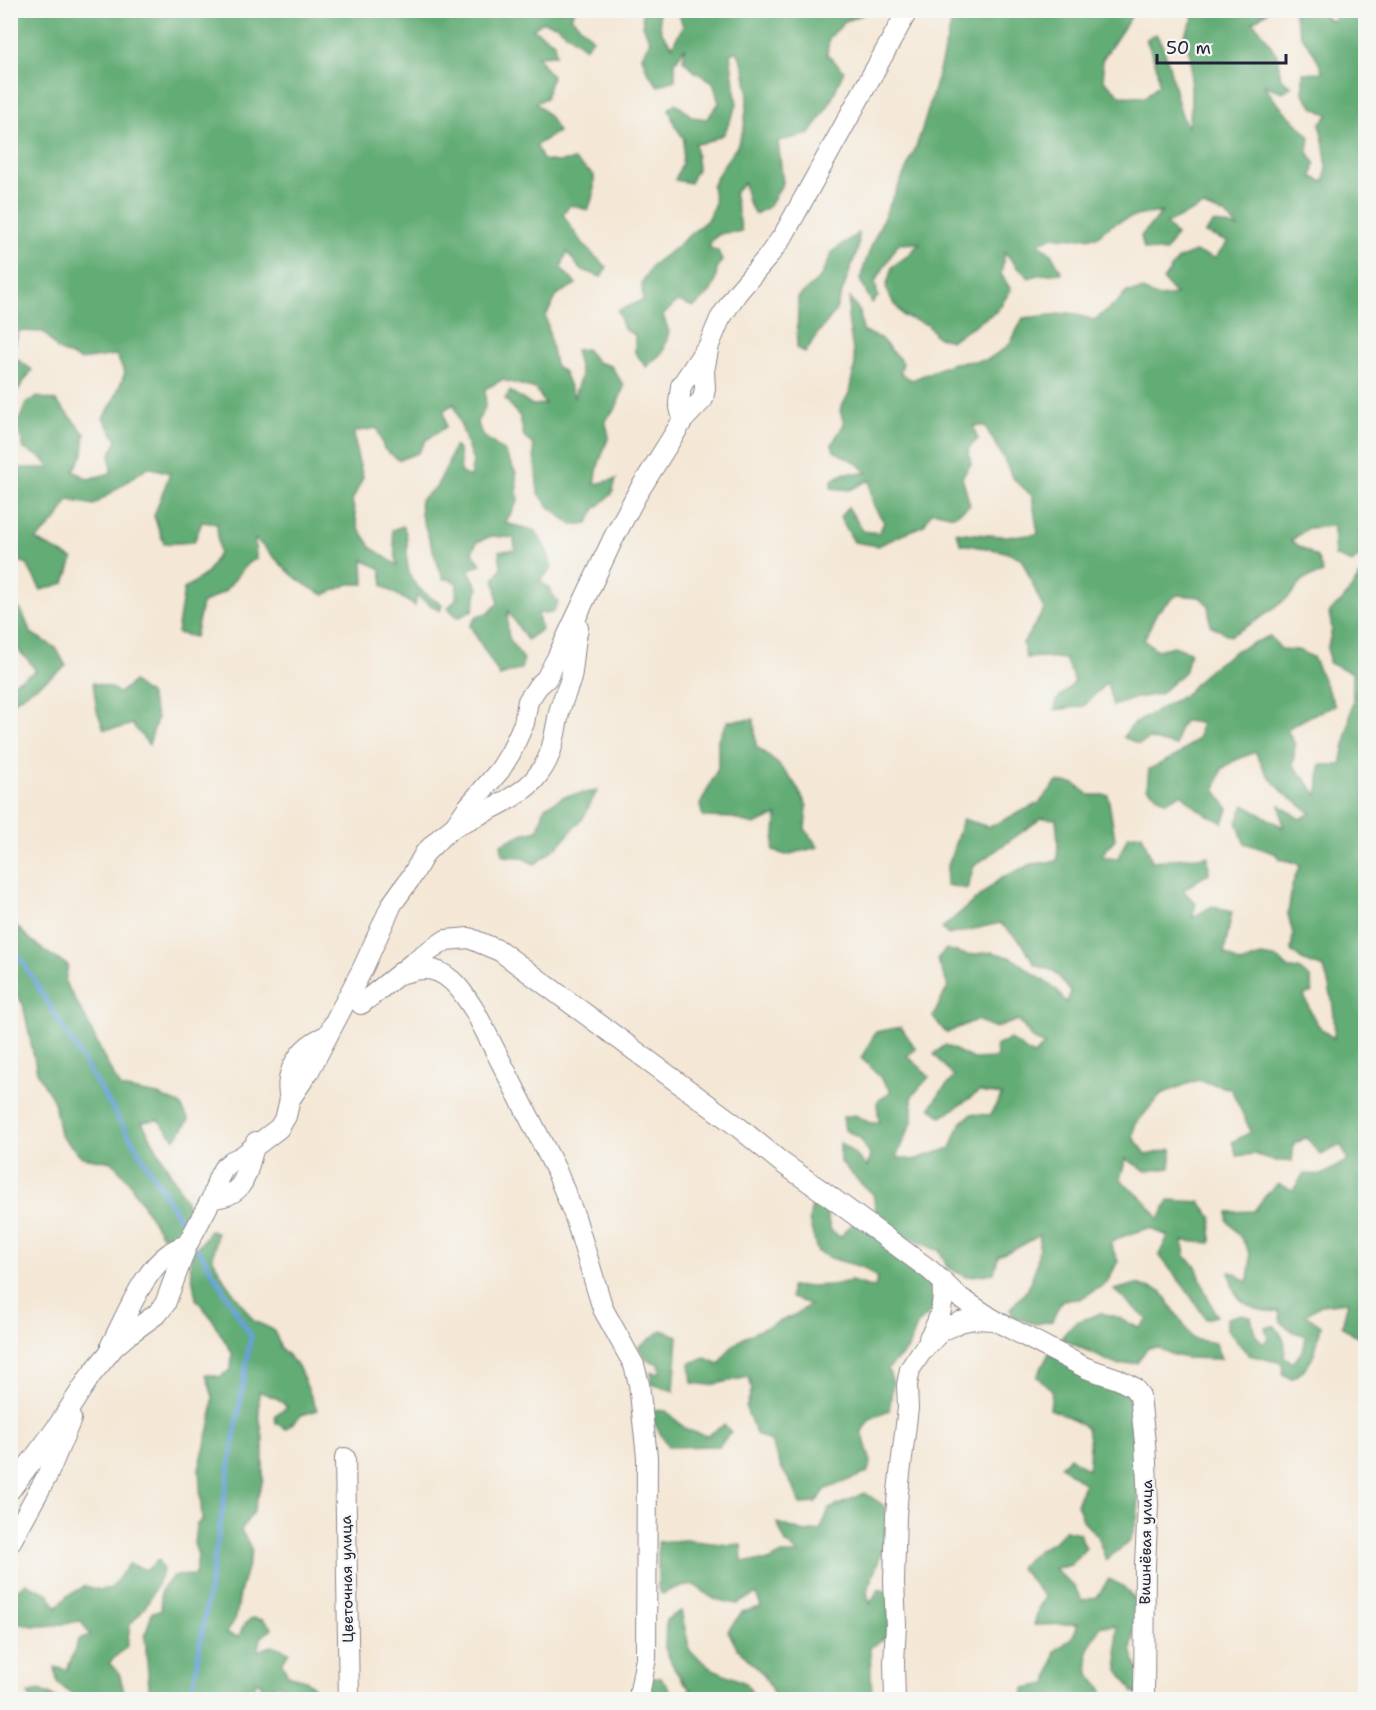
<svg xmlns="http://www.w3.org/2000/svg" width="1376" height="1710" font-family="'Shantell Sans',sans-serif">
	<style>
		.forest { fill: #62ac75; stroke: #426758; stroke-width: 1.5 }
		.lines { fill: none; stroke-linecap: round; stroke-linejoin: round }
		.stream { stroke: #67a1d7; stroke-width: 5 }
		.street-casing { stroke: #8b8488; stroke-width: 22 }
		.street { stroke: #fff; stroke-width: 20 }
		.labels { text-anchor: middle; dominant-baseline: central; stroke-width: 4.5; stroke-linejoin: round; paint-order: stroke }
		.street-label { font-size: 15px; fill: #22223b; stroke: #f6f6f2 }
	</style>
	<rect width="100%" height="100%" fill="#f6f6f2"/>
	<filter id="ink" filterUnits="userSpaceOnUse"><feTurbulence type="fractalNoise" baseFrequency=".0167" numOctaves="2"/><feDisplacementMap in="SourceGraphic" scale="12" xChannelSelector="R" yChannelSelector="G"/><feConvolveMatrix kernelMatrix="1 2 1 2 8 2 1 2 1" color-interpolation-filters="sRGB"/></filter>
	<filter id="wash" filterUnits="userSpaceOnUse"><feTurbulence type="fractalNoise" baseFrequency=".008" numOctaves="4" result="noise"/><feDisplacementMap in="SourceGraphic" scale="24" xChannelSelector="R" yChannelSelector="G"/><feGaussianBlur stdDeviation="1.35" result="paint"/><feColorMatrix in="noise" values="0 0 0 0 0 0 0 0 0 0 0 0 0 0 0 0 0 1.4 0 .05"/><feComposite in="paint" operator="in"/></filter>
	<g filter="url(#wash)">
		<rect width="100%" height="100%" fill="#f4e7d5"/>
		<!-- forest -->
		<g class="forest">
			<path d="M11,10L575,11L571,17L593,39L585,48L556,25L543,22L533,29L554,42L556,55L537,56L552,77L546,98L536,103L549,116L558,132L536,145L543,160L557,162L574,160L594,175V193L588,210L570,205L563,214C575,235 588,252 607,267L601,277L580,269L567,252L561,268L576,284L558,294L546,316L555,365L564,372L574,397L581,375L575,350L586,349L597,362L611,366L624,386L616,408L605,420L609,436L598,466L595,484L616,479L612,494L595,509L588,523L572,525L548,506L538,492L533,445L524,437L520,417L505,399L510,391L532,405L545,404L536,389L502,380L485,389C486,403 487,409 477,421L482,435L504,451L516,473L518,501L505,523L536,531L548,554L552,568L540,581L547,586L558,602L553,612L537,614L542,629L527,640L508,611C506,637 508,640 524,659L521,669L500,676L470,626L477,616L490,612L498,603L496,587L494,580L501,568L499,551L515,550L514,538L492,536L477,542L472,552L481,564L475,567L468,569L478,588L473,610L458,618L448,608L456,599L457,583L449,579H443L421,515L420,500L436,487L447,466L454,446L459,450L461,473L470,477L473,462L454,404L444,410L446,427L426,440L418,453L399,460L384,449L377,428L354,432L357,455L363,477L352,501L358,527L372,548L397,565L392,530L403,526C411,541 404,557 409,572C412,587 430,597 442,605L440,611L417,596L415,606L383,586L381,569L363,560L364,584H349L324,595C311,589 300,582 289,572C277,561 268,550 255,539L256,559L248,563L225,591L202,604L195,637L177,633L184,589L206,574L219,553L217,524L202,522L194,542L164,544L154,516L170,473L148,467L94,505L68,500L58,518L36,540L73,559L65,583L41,590L26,563L11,560V466L18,468H50L42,458L24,449L17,426L26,403L38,397L56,401L85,434L83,454L74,471L88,479L111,473L110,455L117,440L103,418L113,402L125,373L116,355L80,360L58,350L44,332L19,331L12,355L32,370L11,400Z"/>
			<path d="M642,11H658L661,31L672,46L683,26L678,11H872L846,21L829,38L827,54L844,71L830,103L810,134L778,141L783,183L769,207L755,214L748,202L744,183L734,193L742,232C728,232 714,231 709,247L718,251L722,261C714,269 718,275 714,285C710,294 701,302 693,307L678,301L663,315L669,332L663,352L646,367L635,352V335L624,329L618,311L643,300L642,283L652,265L671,251L707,220L715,203L712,186L723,166L737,146L744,128L748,92L744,67L737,51L730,54L737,105L724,134L708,142L695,144L698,167L690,183L675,180L682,164L684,139L675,126L669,109L675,103L693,117L707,119L719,103L713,82L695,72L683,60L685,47L675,62V80L658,86L647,71L642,56L650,41L643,26Z"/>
			<path d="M955,11H1047L1050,16L1059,17V11H1135L1102,60L1104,80L1121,96L1145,97L1159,84L1156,64L1146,39L1156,34C1174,62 1172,98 1187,127L1191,110V58L1184,36L1193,19L1190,11H1268L1253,22L1264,35L1277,55L1281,79L1292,86L1283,92L1264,85L1276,102L1310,137L1308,152L1315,163L1312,177L1324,182C1329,162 1323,144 1320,123L1329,115L1314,108L1303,93V73L1323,72L1313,51L1301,36L1293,11H1321L1327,19L1334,21L1337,11C1349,10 1360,10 1365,22L1366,533L1360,532L1361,555L1352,563L1335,556L1333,526L1308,528L1291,541L1317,557L1323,573L1304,579L1289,597L1259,619L1230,636L1210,625L1209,606L1200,597L1177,595L1157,612L1144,640L1157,650L1174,646L1190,652L1186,670L1160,694L1136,698L1113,706L1107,682L1084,706L1055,710L1056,701L1075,682L1065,659L1044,657L1026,658L1023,643L1044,610L1021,558L1002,551L961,544L956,532C984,535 1011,538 1038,534L1032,496L1012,477L1005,461L985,426H973L978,439L968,449L971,464L962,477L970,505L954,516L932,511L924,525L878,546L854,542L840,517L848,507L863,531L879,533L884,522C878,513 872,505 871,495C870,489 871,485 869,480L850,490L831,488L832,480L845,473H867L855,462L834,451L832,444L844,424L840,410L849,393L855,364L848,318L850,298L860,312L863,331L880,338L903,363L900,373L912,380L953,363L987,360L1007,347L1012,340L1023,318L1070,313L1094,320L1114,305L1127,292L1142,290L1159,297L1176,295L1163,280L1178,259L1195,252L1215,258L1228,242L1205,233L1214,222L1238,228L1226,215L1203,206L1166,224L1176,235L1165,252L1144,249L1141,236L1162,212C1137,215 1115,218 1097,237L1076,238L1054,237L1038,242L1052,255L1062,273L1037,275L1029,278L1016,266L1005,252L1001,274L1011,290L997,311L950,341L936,336L928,325L904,316L893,302L886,288L892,267L907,256L920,243L898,244L875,282L878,297L872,303L860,280C873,233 899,189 917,144C933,100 942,55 955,11Z"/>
			<polygon points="859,233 858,248 835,312 815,337 805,353 797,348 798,297 820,278 833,251"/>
			<path d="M1365,574V1340L1351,1334L1342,1326L1348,1302L1321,1305L1306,1315L1321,1326C1316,1348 1314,1368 1291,1379L1283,1374L1282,1363L1249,1355L1227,1330V1318L1242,1314L1251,1317L1255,1334L1263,1344L1268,1339L1265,1327L1275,1326C1283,1337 1287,1343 1284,1356L1293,1363L1303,1350L1306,1336L1292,1331L1281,1322L1279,1311C1263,1313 1244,1307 1235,1292C1232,1287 1231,1278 1229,1272L1235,1273L1247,1282C1255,1250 1246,1244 1227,1220L1228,1212L1254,1211L1266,1195L1278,1184L1293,1190L1304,1174L1322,1175L1348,1160L1341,1145L1321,1155L1306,1137L1294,1144L1292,1161H1275L1255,1154L1237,1156L1232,1142L1251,1132L1231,1089L1198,1080L1161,1094L1135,1125L1133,1137L1147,1155L1172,1149L1170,1168L1146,1171L1126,1159L1120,1179L1145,1201L1159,1219L1169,1200L1200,1202L1212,1218L1211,1243L1183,1241L1185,1256L1196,1266L1206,1294L1217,1316L1206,1319L1185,1288L1159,1255L1168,1236L1149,1228L1121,1237L1110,1243L1118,1261L1107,1283L1080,1299L1062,1300L1052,1321L1036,1324L1014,1318L1010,1309L1028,1289L1037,1264L1040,1235L1017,1248L998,1256L994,1273L966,1277L947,1267L940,1251L910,1239L877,1217L873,1194L859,1182L840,1161V1143L854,1153L867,1167L870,1155L860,1138L845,1130L843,1117L855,1115L870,1123L879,1122L877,1102L891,1091L875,1071L861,1058L876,1032L901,1027L916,1049L907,1056L920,1067L929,1077L912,1096V1122L896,1157L913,1160L951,1148L960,1124L971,1114L990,1115L1002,1095L979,1092L942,1117L930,1108L939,1094L954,1077L934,1054L945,1045L973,1059L997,1058L996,1046L1010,1039L1033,1055L1045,1045L1032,1039L1019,1020L996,1028L976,1020L946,1033L933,1017L948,986L937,959L946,949L968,955L992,952L1012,958L1057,990L1066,1003L1071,992L1054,971L1035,965L1022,943L1000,923L948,935L942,928L1001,878L1032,864L1057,861L1058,841L1056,819L1042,818L974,866L967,889L946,885L947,869L963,819L989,827L1039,803L1057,782L1075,784L1089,795H1108L1115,839L1101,856L1118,858L1128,836L1142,834L1152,861L1208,856L1209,873L1183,890L1196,904L1192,918L1212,906L1232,912L1224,953L1240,963L1261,956L1279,959L1289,969H1299L1311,979L1312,992L1304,995C1311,1013 1316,1029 1334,1038C1336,1013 1331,992 1324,968L1302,960L1291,951L1293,934L1288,914L1292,886L1300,864L1280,859L1277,854L1244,843L1237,822L1244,805L1283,827L1280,805L1300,819L1311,813L1285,794L1268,776L1255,752L1234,761L1222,769L1215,789L1228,809L1223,823L1200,811L1181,794L1166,802L1147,788L1149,769L1178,755L1199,737L1200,723L1184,721L1178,732L1176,746L1150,739L1139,744L1123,737L1133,724L1186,694L1207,671L1237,650L1270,636L1281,649L1298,650L1313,657L1335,706L1312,715L1287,729L1295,745L1293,765L1318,796L1320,765H1341L1353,701V673L1329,663L1328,646L1332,629L1329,612L1343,600L1359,577Z"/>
			<polygon points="11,600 22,612 31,633 56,648 66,666 48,679 11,703 11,684 36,671 29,661 11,643"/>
			<polygon points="133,682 149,694 157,718 149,745 132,724 121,728 104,729 97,711 93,683 110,687 119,693"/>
			<polygon points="754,719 756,746 778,764 795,784 807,806 805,829 818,847 786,855 773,851 777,815 754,825 733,818 703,817 700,805 718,768 718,739 728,721"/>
			<polygon points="597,791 583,818 559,845 535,864 520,857 503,856 501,844 522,834 538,830 545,807 565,796"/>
			<path d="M10,920C28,938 45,954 68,965L65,982L85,1017L106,1062L121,1088L158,1095L180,1104L189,1120L175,1139L158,1120L142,1122L184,1197L189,1209L173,1235L162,1236L127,1179L112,1162L82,1157L60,1135L54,1102L37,1072L23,1004L11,988Z"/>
			<path d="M824,1201L830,1229L840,1237L855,1221L938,1283L932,1311L918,1324L907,1350L888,1369L893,1383L889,1411L870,1419L862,1431L871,1463L867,1473L826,1489L816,1503L800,1504L794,1488L782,1469L771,1442L756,1434L746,1408L752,1389L749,1377L710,1385L692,1383L690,1363L705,1358L720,1364C733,1335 763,1330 790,1317C797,1314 804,1309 810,1304L791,1298V1287L831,1285L851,1281L875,1288L877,1277L862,1267L830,1258L817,1251L809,1220L812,1206Z"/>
			<path d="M209,1231L217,1232L213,1259L225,1281L254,1321L274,1330L281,1348L298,1366L317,1410L302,1415L286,1429L276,1423L275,1415L287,1407C276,1395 272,1398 259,1391V1415L263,1438V1480L253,1512L241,1530L252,1550L240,1593L236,1617L227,1633L239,1637L244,1624L253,1618L263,1620L272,1628L261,1638L258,1652C271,1644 275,1645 289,1652L282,1663L288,1675L306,1680L315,1689L311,1696L298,1694L279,1685L270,1688L271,1699L261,1695V1683L255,1682V1695L252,1699H150L145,1636L152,1612L161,1611V1591L173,1576L195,1575L198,1555L194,1544L196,1525L202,1520L199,1469L211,1421L213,1397L206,1374L220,1377L231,1369L232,1353L210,1316L196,1299L190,1264L193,1249L201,1244Z"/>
			<polygon points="1136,1284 1161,1291 1193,1339 1215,1343 1221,1359 1186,1358 1170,1354 1157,1347 1147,1348 1137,1363 1117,1365 1085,1350 1061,1338 1074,1323 1101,1313 1117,1317 1139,1328 1148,1320 1114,1290"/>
			<polygon points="662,1330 678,1336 674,1391 651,1384 651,1372 660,1373 659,1364 645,1359 639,1347"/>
			<polygon points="1049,1353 1132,1391 1135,1407 1131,1427 1138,1454 1138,1516 1130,1541 1106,1560 1097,1536 1084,1522 1077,1504 1084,1484 1061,1466 1070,1457 1088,1470 1090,1447 1087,1428 1067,1416 1050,1409 1052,1390 1037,1377"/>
			<polygon points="653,1410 666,1411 687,1430 707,1436 724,1425 731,1432 719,1446 668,1447 651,1417"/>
			<polygon points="865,1493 883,1505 889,1521 882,1551 867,1592 870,1603 879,1589 890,1593 888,1636 870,1648 872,1699 773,1699 775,1696 763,1674 737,1648 728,1631 742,1612 761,1607 756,1594 737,1604 714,1599 694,1585 675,1588 662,1594 658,1589 658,1542 685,1540 730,1545 741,1544 742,1561 769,1561 782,1554 799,1554 786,1543 777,1523 805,1532 820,1530 829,1509"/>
			<polygon points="1065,1530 1079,1533 1086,1548 1071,1565 1054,1569 1074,1586 1082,1601 1097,1597 1109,1579 1123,1586 1139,1605 1131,1650 1143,1684 1134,1693 1118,1670 1116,1626 1101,1626 1087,1651 1089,1674 1102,1689 1104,1699 1023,1699 1024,1688 1047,1684 1055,1651 1072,1638 1078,1624 1034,1625 1038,1609 1045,1597 1019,1567 1037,1551 1055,1541"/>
			<path d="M158,1560L163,1570L155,1589L145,1607L130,1625L127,1646L109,1663L119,1673L126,1699H76L57,1682L55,1667L67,1670L79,1639L90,1635L81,1621C54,1625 37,1630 11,1621V1594L26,1583L49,1594L56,1608L67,1596L85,1586L100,1590L111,1588L129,1564L147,1570Z"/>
			<polygon points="681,1611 690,1651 713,1669 746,1683 755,1698 754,1700 645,1700 647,1678 661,1678 673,1695 691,1691 675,1670 665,1648 666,1620"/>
			<polygon points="40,1690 58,1699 31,1699 28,1694"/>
		</g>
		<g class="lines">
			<!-- stream -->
			<g class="stream">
				<polyline points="10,941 180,1219"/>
				<polyline points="191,1700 251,1336 199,1250"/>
			</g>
		</g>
	</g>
	<g filter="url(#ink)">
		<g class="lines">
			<defs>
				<g id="street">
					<polyline points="683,420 679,403 681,386 705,350"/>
					<path d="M457,825C480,814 516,799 533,781C555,756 553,738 560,709C563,698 568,688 571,678C574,661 574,644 578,628"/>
					<path d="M400,974C410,971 421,967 433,970C453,975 466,997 476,1013L556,1170L575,1217L603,1309L634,1365L639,1384L647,1457L646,1658L640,1691L641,1700"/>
					<polyline points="361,1004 423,955 446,940 469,938 500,951 737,1126 781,1162 832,1198 930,1270 959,1297 994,1320"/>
					<path d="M290,1099C283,1072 301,1045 327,1036"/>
					<path d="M212,1198C250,1196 245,1168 256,1142"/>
					<path d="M929,1338C940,1320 945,1303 942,1281"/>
					<path d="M111,1345C126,1317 143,1271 170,1253C175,1249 181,1247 187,1245"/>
					<polyline points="345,1458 349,1700"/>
					<polyline points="10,1490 58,1426 91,1375 114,1347 129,1334 158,1313 165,1304 187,1245 212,1198 218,1179 223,1169 232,1161 241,1157 279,1128 286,1116 290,1099 309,1071 363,968 392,904 412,876 425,853 440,838 455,826 468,807 500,770 511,752 524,723 528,701 538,686 546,679 557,658 613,539 637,494 683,420 703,399 705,388 704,371 709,345 720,319 737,293 766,259 783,236 908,10"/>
					<polyline points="10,1543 47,1476 71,1419"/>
					<polyline points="895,1700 894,1663 896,1625 894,1582 896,1516 898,1491 908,1408 907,1385 910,1369 922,1351 940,1332 960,1322 974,1319 994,1320 1086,1368 1118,1379 1133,1387 1140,1396 1145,1443 1148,1504 1145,1564 1144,1700"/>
				</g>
			</defs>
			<!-- street casing -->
			<use href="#street" class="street-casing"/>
			<!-- street -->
			<use href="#street" class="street"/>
		</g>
	</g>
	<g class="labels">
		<!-- street labels -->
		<g class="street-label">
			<text transform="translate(1146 1542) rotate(-89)">Вишнёвая улица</text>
			<text transform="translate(347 1579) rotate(-91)">Цветочная улица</text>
		</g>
	</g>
	<!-- margin -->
	<rect width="1376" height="1710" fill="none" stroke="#f6f6f2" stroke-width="36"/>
	<!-- scale -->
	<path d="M1157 54v9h129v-9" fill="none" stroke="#22223b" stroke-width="3"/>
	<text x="1166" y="54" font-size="18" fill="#22223b" stroke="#f6f6f2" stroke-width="4.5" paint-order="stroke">50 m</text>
</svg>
